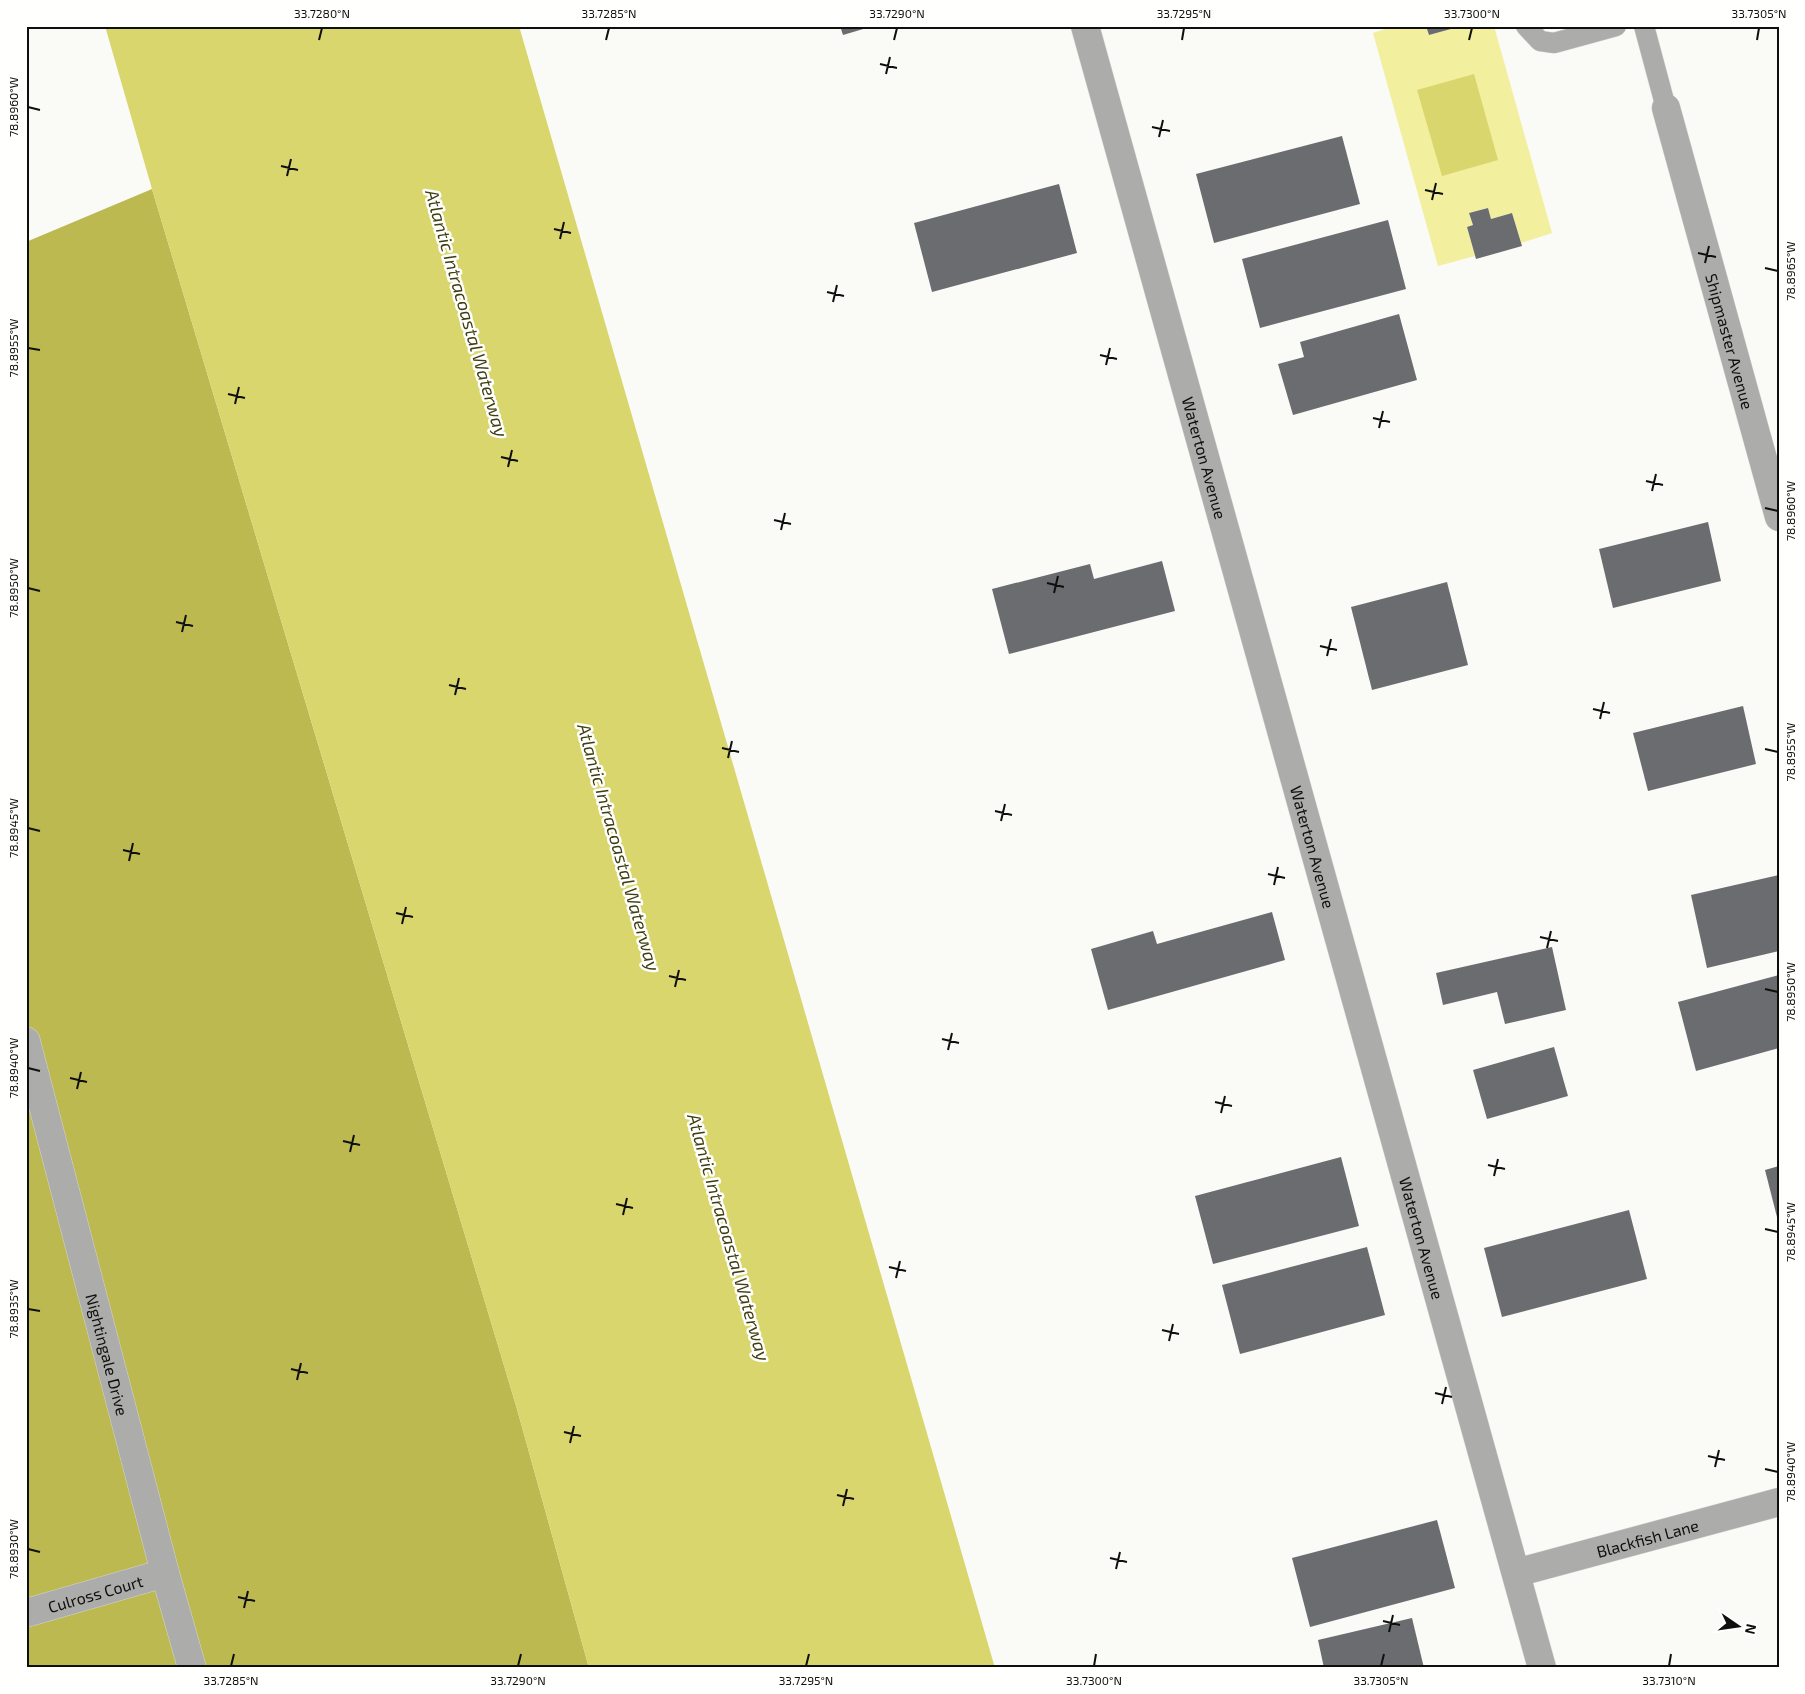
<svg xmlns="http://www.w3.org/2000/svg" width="1805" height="1694" font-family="'Exo 2',sans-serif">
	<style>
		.green { fill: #f2ef9f }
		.forest { fill: #bdb951 }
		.water { fill: #d9d66e }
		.building { fill: #6b6c6f }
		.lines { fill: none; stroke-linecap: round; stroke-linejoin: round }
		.lane-casing { stroke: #d4d4d1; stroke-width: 21 }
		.street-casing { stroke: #d4d4d1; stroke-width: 29 }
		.lane { stroke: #acacab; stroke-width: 20 }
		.street { stroke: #acacab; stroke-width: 28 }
		.ticks { fill: none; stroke: #0f0f0e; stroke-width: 2 }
		.labels { text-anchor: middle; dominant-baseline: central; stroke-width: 5; stroke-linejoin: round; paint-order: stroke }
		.street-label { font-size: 16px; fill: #0f0f0e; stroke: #fffffe }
		.water-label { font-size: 18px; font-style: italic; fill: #3f3d11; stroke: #fffffe }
		.neatline { fill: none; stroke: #0f0f0e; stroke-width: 2 }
		.ticks-label { font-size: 12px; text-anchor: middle; fill: #0f0f0e }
	</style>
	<rect width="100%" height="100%" fill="#fafaf6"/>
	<!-- green -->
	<polygon class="green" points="1395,26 1426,26 1429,35 1460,26 1494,26 1552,233 1521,243 1512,213 1491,219 1488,208 1469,213 1473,225 1467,227 1475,256 1438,266 1373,33"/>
	<!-- forest -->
	<polygon class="forest" points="152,189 517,1409 589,1668 26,1668 26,242"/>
	<!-- water -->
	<g class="water">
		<polygon points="105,26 519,26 995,1668 589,1668 517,1409 152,189"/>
		<polygon points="1474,74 1498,160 1442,176 1417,90"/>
	</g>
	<!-- building -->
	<g class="building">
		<polygon points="840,26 870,26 870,27 843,35"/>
		<polygon points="1426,26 1458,26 1458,27 1429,35"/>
		<polygon points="1342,136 1360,204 1214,243 1196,174"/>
		<polygon points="1059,184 1077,253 932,292 914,223"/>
		<polygon points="1488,208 1491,219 1512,213 1522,246 1476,259 1467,227 1473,225 1469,213"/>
		<polygon points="1388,220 1406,289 1260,328 1242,259"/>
		<polygon points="1399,314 1417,380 1293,415 1278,364 1304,357 1300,342"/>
		<polygon points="1708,522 1721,581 1613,608 1599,549"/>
		<polygon points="1162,561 1175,611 1009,654 992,589 1090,564 1094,579"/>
		<polygon points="1447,582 1468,665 1372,690 1351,607"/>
		<polygon points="1743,706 1756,764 1648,791 1633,733"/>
		<polygon points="1779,875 1779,951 1707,968 1691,895"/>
		<polygon points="1272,912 1285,960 1108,1010 1091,949 1153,931 1157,944"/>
		<polygon points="1552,947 1566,1010 1505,1024 1497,992 1443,1005 1436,973"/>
		<polygon points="1779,975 1779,1048 1696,1071 1678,1002"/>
		<polygon points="1554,1047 1568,1096 1487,1119 1473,1070"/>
		<polygon points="1341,1157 1359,1226 1213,1264 1195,1196"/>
		<polygon points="1779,1166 1779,1220 1778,1221 1765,1170"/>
		<polygon points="1629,1210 1647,1279 1502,1317 1484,1248"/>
		<polygon points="1367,1247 1385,1315 1240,1354 1222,1285"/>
		<polygon points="1437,1520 1455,1588 1310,1627 1292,1558"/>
		<polygon points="1412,1618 1424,1668 1324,1668 1318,1640"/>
	</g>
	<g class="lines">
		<defs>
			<g id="lane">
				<polyline points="1526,26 1540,41 1554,43 1616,26"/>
				<polyline points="1644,26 1666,108"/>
			</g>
			<g id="street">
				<path id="s1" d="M1085,26L1542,1668"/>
				<path id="s2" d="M1666,108L1779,517"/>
				<path id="s3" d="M26,1041L165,1573L192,1668"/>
				<path id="s4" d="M1516,1573L1779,1502"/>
				<path id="s5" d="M26,1613L165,1573"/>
			</g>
		</defs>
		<!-- lane casing -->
		<use href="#lane" class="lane-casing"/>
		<!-- street casing -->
		<use href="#street" class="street-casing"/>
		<!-- lane -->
		<use href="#lane" class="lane"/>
		<!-- street -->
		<use href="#street" class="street"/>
	</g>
	<!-- ticks -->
	<path class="ticks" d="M319,40L322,28M606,40L609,28M894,40L897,28M1182,40L1184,28M1469,40L1472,28M1757,40L1759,28M880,64L897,68M886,74L890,57M28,107L40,110M1152,127L1170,131M1159,137L1163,120M281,166L298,170M287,176L291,159M1425,190L1443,194M1432,200L1436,183M554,229L571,233M560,239L564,222M1698,253L1716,257M1705,263L1709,246M1765,268L1778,271M827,292L844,296M833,302L837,285M28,348L40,350M1100,355L1117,359M1106,365L1110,348M228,394L245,398M235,404L239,387M1373,418L1390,422M1379,428L1383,411M501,457L518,461M508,467L512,450M1646,481L1663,485M1652,491L1656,474M1765,508L1778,511M774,520L791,524M781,530L785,513M1047,583L1064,587M28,588L40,591M1054,593L1058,576M176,622L193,626M182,632L186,615M1320,646L1337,650M1327,656L1331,639M449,685L466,689M455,695L459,678M1593,709L1610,713M1600,719L1604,702M722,748L739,752M1765,749L1778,752M728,758L732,741M995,811L1012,815M1001,821L1005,804M28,828L40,831M123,850L140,854M129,861L133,843M1268,874L1285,878M1274,885L1278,867M396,913L413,917M402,924L406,907M1540,937L1558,941M1547,948L1551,931M669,976L686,980M675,987L679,970M1765,989L1778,992M942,1039L959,1043M948,1050L952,1033M28,1068L40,1071M70,1078L87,1082M77,1089L81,1072M1215,1102L1232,1106M1221,1113L1225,1096M343,1141L360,1145M350,1152L354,1135M1488,1165L1505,1169M1494,1176L1498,1159M616,1204L633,1208M623,1215L627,1198M1765,1229L1778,1232M889,1267L906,1271M896,1278L900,1261M28,1309L40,1311M1162,1330L1179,1334M1169,1341L1173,1324M291,1369L308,1373M297,1380L301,1363M1435,1393L1452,1397M1442,1404L1446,1387M564,1432L581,1436M570,1443L574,1426M1708,1456L1725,1460M1715,1467L1719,1450M1765,1469L1778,1472M837,1495L854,1499M843,1506L847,1489M28,1549L40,1552M1110,1558L1127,1562M1116,1569L1120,1552M238,1597L255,1601M244,1608L248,1591M1383,1621L1400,1625M1389,1632L1393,1615M231,1666L234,1654M518,1666L521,1654M806,1666L809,1654M1094,1666L1096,1654M1381,1666L1384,1654M1669,1666L1671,1654"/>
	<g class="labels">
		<!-- street labels -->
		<g class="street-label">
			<text stroke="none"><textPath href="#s2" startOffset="242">Shipmaster Avenue</textPath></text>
			<text stroke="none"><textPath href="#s1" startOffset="448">Waterton Avenue</textPath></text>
			<text stroke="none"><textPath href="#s1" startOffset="852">Waterton Avenue</textPath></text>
			<text stroke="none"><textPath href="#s1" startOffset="1258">Waterton Avenue</textPath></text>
			<text stroke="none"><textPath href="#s3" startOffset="324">Nightingale Drive</textPath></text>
			<text stroke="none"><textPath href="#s4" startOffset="136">Blackfish Lane</textPath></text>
			<text stroke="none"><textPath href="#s5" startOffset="72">Culross Court</textPath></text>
		</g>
		<!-- water labels -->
		<g class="water-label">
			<text transform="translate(467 313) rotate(74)">Atlantic Intracoastal Waterway</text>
			<text transform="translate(619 847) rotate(74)">Atlantic Intracoastal Waterway</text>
			<text transform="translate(729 1237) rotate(74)">Atlantic Intracoastal Waterway</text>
		</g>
	</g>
	<!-- border -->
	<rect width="1805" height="1694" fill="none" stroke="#fffffe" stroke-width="55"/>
	<!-- north arrow -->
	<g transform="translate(1738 1626) rotate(103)" stroke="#fffffe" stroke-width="4" paint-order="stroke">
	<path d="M0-4L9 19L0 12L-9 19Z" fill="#0f0f0e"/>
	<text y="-8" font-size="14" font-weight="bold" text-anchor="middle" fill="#0f0f0e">N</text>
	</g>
	<rect x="28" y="28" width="1750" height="1638" class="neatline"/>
	<g class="ticks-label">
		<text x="322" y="18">33.7280°N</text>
		<text x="609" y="18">33.7285°N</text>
		<text x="897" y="18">33.7290°N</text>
		<text x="1184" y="18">33.7295°N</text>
		<text x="1472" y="18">33.7300°N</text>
		<text x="1759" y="18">33.7305°N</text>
		<text transform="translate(14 107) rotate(-90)" y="4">78.8960°W</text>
		<text transform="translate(1791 271) rotate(-90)" y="4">78.8965°W</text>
		<text transform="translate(14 348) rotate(-90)" y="4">78.8955°W</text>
		<text transform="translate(1791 511) rotate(-90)" y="4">78.8960°W</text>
		<text transform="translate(14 588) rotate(-90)" y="4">78.8950°W</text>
		<text transform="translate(1791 752) rotate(-90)" y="4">78.8955°W</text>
		<text transform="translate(14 828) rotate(-90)" y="4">78.8945°W</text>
		<text transform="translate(1791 992) rotate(-90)" y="4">78.8950°W</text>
		<text transform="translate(14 1068) rotate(-90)" y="4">78.8940°W</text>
		<text transform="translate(1791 1232) rotate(-90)" y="4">78.8945°W</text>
		<text transform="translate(14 1309) rotate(-90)" y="4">78.8935°W</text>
		<text transform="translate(1791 1472) rotate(-90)" y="4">78.8940°W</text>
		<text transform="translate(14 1549) rotate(-90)" y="4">78.8930°W</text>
		<text x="231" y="1685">33.7285°N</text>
		<text x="518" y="1685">33.7290°N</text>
		<text x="806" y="1685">33.7295°N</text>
		<text x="1094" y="1685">33.7300°N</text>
		<text x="1381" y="1685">33.7305°N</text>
		<text x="1669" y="1685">33.7310°N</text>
	</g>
</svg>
